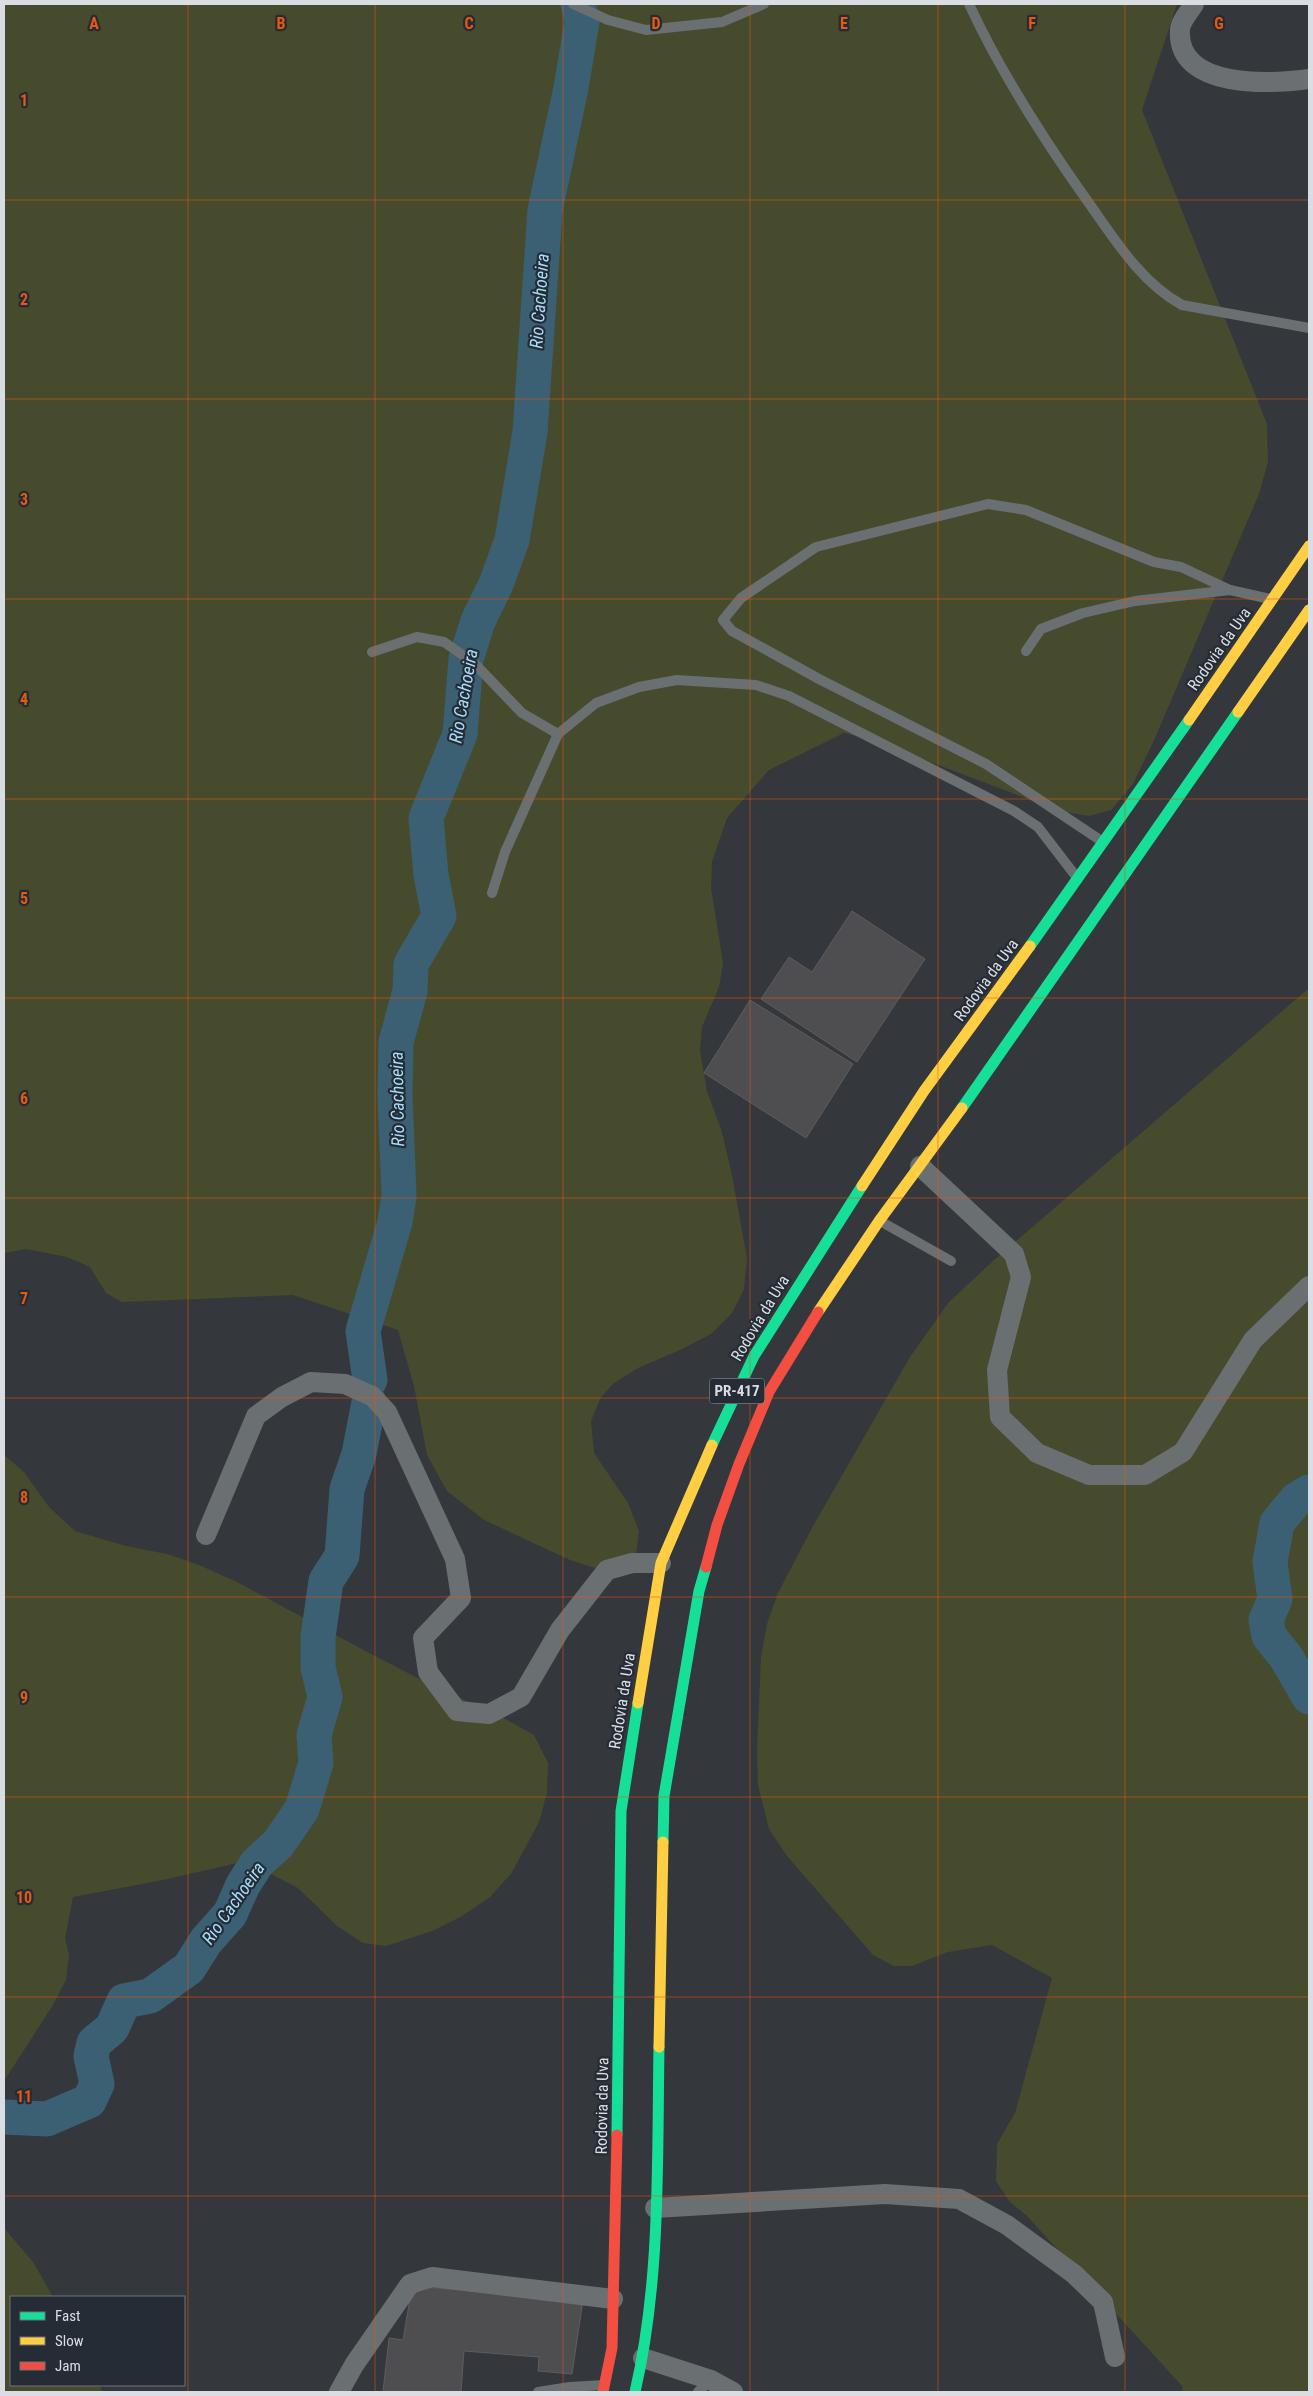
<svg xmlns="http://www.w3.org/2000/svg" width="1313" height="2396" font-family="'Roboto Condensed',sans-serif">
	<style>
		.green { fill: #474b2d }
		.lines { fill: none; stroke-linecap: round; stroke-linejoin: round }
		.river { stroke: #3b6074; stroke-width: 35 }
		.building { fill: #4e4e51; stroke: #5d5c5f }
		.lane { stroke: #6a6f72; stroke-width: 10 }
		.street { stroke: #6a6f72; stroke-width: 20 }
		.fast { stroke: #16e098; stroke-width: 11 }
		.slow { stroke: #ffcf43; stroke-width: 11 }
		.jam { stroke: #f24e42; stroke-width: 11 }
		.grid { fill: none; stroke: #e8590c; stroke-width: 1; stroke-opacity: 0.55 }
		.labels { text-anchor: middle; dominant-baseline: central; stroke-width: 4.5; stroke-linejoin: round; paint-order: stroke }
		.shield { fill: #262c35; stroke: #a4a9b0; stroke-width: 1 }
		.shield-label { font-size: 15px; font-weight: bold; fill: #dadee4 }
		.street-label { font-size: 16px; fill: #dadee4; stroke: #262c35 }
		.water-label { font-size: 18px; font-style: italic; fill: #a6ddfa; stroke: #262c35 }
		.grid-label { font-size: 16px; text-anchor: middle; font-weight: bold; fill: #e8590c; stroke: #262c35; stroke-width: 4.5; stroke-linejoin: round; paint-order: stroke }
	</style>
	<rect width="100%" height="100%" fill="#34373c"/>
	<!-- green -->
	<g class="green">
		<polygon points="4,4 1177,4 1142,110 1267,424 1268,462 1259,494 1155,738 1133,784 1111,810 1089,816 1059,811 878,742 844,733 769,770 727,818 712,862 711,888 723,963 719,987 702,1027 700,1051 707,1091 721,1129 731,1170 747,1258 744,1289 732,1313 711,1334 682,1349 638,1368 614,1383 601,1397 591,1421 594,1453 628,1503 639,1531 636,1555 601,1570 570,1560 484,1520 447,1491 427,1455 414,1386 398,1330 293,1295 122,1302 106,1293 90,1267 67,1257 26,1249 4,1253"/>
		<polygon points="1309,988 1309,2392 1182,2392 1183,2387 1027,2216 1009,2201 996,2181 997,2144 1015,2113 1052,1978 992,1945 948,1952 912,1966 894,1966 873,1955 787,1856 769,1829 758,1785 757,1751 761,1657 767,1624 778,1593 813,1526 910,1357 949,1302 993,1261"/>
		<polygon points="4,1455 24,1472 49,1507 75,1531 126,1546 167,1554 199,1565 237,1582 371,1654 439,1689 493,1712 534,1735 548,1763 547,1792 539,1822 511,1874 489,1898 462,1916 432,1931 386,1946 363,1943 337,1926 298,1888 246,1861 163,1880 73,1897 65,1938 69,1954 66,1980 53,2005 4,2081"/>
		<polygon points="4,2228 33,2262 53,2297 11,2297 11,2385 100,2385 102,2392 4,2392"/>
	</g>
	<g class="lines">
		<!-- river -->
		<g class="river">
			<polyline points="370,1380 363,1331 395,1222 399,1196 395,1096 396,1042 410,991 411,964 439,916 431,875 426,818 460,734 466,659 478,621 496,584 512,540 530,432 545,210 571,88 582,21 578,4"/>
			<polyline points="1309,1492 1296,1500 1277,1523 1270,1562 1275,1599 1266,1620 1269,1636 1286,1657 1309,1697"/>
			<polyline points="4,2117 47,2119 89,2101 97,2084 91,2056 94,2043 112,2028 124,2001 150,1996 189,1968 206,1941 230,1914 243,1885 257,1863 278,1844 302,1809 316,1763 314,1735 325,1697 318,1667 318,1637 326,1581 342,1556 347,1489 359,1454 369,1402"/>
		</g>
	</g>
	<!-- building -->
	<g class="building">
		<polygon points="852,911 925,959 857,1062 761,999 789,957 812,972"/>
		<polygon points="750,1000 853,1064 806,1138 704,1073"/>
		<polygon points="412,2286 583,2300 572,2374 538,2371 539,2357 464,2351 461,2392 383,2392 389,2338 403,2340"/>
	</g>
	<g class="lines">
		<!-- lane -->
		<g class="lane">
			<polyline points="573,4 608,20 646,30 722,22 764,4"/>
			<path d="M969,4C1001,73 1042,137 1086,199C1114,238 1140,282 1182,305L1309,328"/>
			<polyline points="1026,651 1041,629 1083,613 1135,601 1230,590"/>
			<polyline points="372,652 417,637 444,642 474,663 522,713 558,734 596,703 639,687 677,680 756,685 789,696 1014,811 1038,827 1078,879"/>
			<polyline points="1103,842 986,764 819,679 732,631 723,620 741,598 816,547 988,504 1026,510 1154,562 1181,567 1230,590 1270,599"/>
			<polyline points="492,893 505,852 558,734"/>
			<polyline points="880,1221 951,1261"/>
			<polyline points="538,2392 570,2387 604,2385"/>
			<polyline points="698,2392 711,2380"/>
		</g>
		<!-- street -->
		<g class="street">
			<path d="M1194,4C1190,11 1180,22 1180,30C1176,90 1272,84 1309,79"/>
			<polyline points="920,1166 1014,1254 1021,1277 997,1370 1000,1417 1037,1453 1089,1475 1145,1475 1183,1452 1253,1340 1309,1286"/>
			<polyline points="206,1535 256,1416 282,1397 311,1382 345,1384 372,1396 387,1412 455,1559 461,1598 423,1638 428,1672 457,1711 489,1714 521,1697 560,1630 607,1570 632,1563 661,1563"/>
			<polyline points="655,2208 885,2194 959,2199 1007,2225 1074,2274 1103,2302 1115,2357"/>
			<polyline points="643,2358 711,2380 733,2392"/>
			<polyline points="339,2392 354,2365 410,2284 432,2277 613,2299"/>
		</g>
		<!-- fast -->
		<g class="fast">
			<polyline points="1030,946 1189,720"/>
			<polyline points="962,1108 1238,712"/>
			<polyline points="712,1445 754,1356 862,1186"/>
			<polyline points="663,1842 664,1796 699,1591 706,1567"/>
			<polyline points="617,2135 621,1811 638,1703"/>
			<path d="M635,2392C661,2280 657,2162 659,2047"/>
		</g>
		<!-- slow -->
		<g class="slow">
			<polyline points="1238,712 1309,610"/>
			<polyline points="1189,720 1309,546"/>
			<polyline points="862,1186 924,1091 1030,946"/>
			<polyline points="818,1312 879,1221 962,1108"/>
			<polyline points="638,1703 661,1563 712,1445"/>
			<polyline points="659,2047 663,1842"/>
		</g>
		<!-- jam -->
		<g class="jam">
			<polyline points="706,1567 717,1525 739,1464 769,1392 818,1312"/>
			<polyline points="603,2392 612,2348 617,2135"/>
		</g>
	</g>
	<!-- grid -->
	<path class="grid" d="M188,4V2392M375,4V2392M563,4V2392M750,4V2392M938,4V2392M1125,4V2392M4,200H1309M4,399H1309M4,599H1309M4,799H1309M4,998H1309M4,1198H1309M4,1398H1309M4,1597H1309M4,1797H1309M4,1997H1309M4,2196H1309"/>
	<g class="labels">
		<!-- shield labels -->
		<rect class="shield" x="709.5" y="1378.5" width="55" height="25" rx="4"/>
		<g class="shield-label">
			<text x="737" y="1391">PR-417</text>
		</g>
		<!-- street labels -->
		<g class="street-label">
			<text transform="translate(1219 649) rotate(-55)">Rodovia da Uva</text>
			<text transform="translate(986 980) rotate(-54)">Rodovia da Uva</text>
			<text transform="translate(760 1318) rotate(-59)">Rodovia da Uva</text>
			<text transform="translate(622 1701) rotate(-81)">Rodovia da Uva</text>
			<text transform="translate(602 2106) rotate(-89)">Rodovia da Uva</text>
		</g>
		<!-- water labels -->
		<g class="water-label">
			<text transform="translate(539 301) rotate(-86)">Rio Cachoeira</text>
			<text transform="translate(463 696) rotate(-80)">Rio Cachoeira</text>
			<text transform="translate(397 1099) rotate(-91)">Rio Cachoeira</text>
			<text transform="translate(233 1903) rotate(-55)">Rio Cachoeira</text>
		</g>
	</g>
	<g class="grid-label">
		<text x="94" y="29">A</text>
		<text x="281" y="29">B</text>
		<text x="469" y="29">C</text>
		<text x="656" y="29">D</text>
		<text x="844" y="29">E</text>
		<text x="1032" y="29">F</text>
		<text x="1219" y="29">G</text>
		<text x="24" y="106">1</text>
		<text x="24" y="305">2</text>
		<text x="24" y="505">3</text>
		<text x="24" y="705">4</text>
		<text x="24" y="904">5</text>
		<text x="24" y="1104">6</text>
		<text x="24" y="1304">7</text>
		<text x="24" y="1503">8</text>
		<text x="24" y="1703">9</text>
		<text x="24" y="1903">10</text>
		<text x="24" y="2102">11</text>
	</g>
	<!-- border -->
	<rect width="1313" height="2396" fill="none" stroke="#dadee4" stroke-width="10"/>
	<!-- legend -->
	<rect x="10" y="2296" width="175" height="90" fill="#262c35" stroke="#6e737b"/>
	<rect x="20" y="2312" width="25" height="8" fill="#16e098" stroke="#6e737b"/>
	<text x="55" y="2321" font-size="15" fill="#dadee4">Fast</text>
	<rect x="20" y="2337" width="25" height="8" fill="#ffcf43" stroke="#6e737b"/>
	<text x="55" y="2346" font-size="15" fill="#dadee4">Slow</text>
	<rect x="20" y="2362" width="25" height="8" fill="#f24e42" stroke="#6e737b"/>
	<text x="55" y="2371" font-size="15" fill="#dadee4">Jam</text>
</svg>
